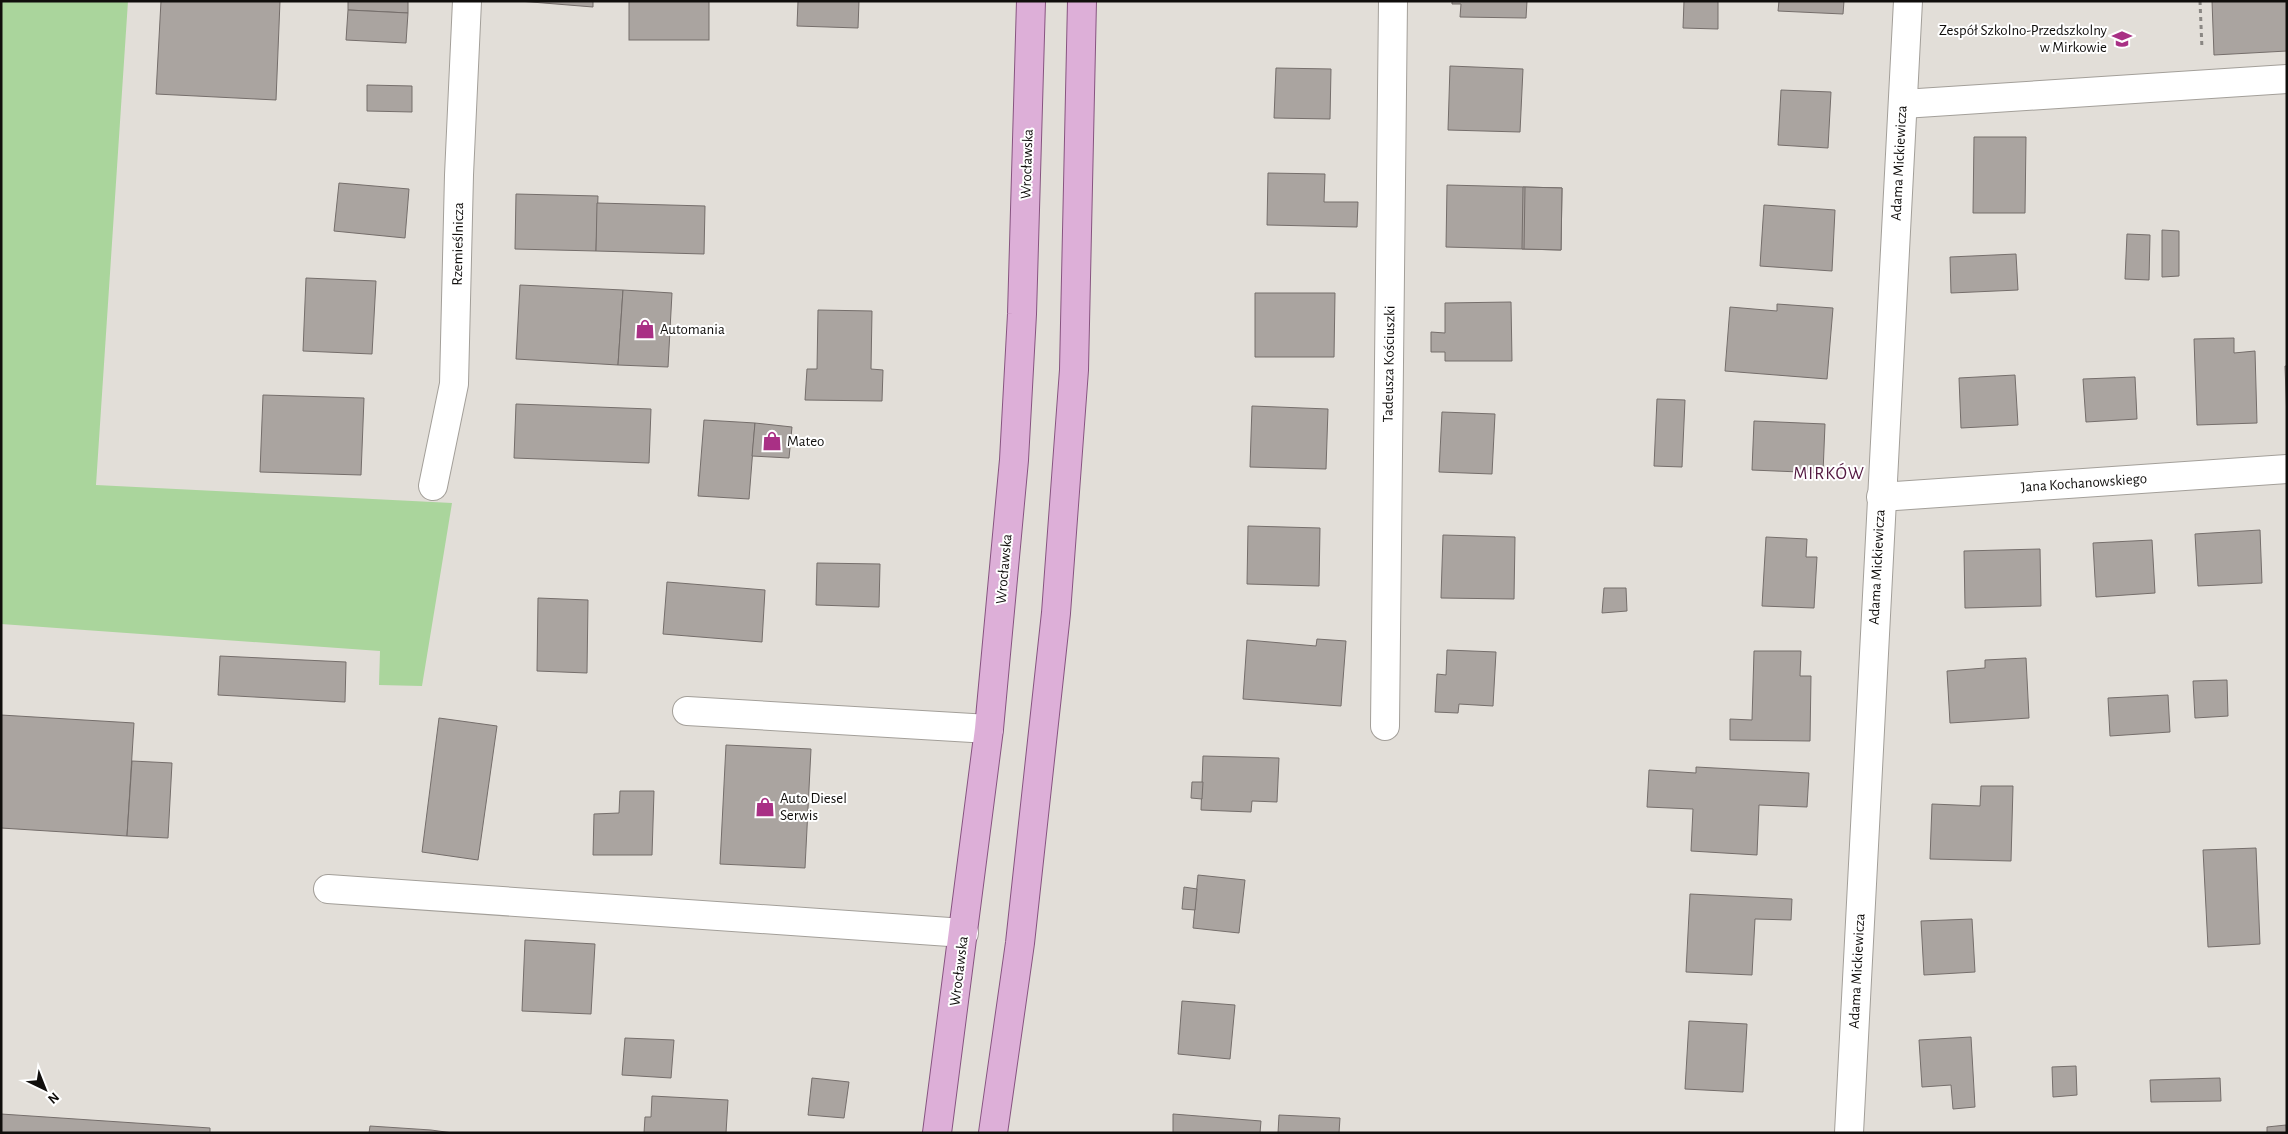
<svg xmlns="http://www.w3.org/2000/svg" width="2288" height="1134" font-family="'Alegreya Sans',sans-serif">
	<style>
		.green { fill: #aad59c }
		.building { fill: #aaa4a0; stroke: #756e6b }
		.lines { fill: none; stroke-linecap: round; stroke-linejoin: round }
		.minor-casing { stroke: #a39f99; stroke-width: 30 }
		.major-casing { stroke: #875480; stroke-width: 30 }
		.path { stroke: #8a8783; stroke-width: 3; stroke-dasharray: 4 4; stroke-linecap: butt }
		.minor { stroke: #fff; stroke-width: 28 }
		.major { stroke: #ddafd8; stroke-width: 28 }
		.labels { text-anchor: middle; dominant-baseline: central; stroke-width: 4; stroke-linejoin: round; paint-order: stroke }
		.poi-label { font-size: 15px; fill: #100e0c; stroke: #fff; text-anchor: start }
		.street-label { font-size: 15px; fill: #100e0c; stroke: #fff }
		.quarter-label { font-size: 18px; letter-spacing: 1px; fill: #531941; stroke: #fff }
	</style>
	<rect width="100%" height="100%" fill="#e2ded8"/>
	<!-- green -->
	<polygon class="green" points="1,1 128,1 96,485 452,503 422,686 379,685 380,651 1,624"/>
	<!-- building -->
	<g class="building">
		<polygon points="161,1 280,1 276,100 156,94"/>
		<polygon points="348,1 408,1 408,13 348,10"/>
		<polygon points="519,1 593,1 593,7"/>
		<rect x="629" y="1" width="80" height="39"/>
		<polygon points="798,1 859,1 858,28 797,26"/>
		<polygon points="1452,1 1527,1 1526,18 1460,17 1461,4 1452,4"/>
		<polygon points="1684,1 1718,1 1718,29 1683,28"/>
		<polygon points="1779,1 1844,1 1843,14 1778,11"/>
		<polygon points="2212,1 2287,1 2287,51 2214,55"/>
		<polygon points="348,10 408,13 406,43 346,40"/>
		<polygon points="1450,66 1523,69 1520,132 1448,130"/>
		<polygon points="1276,68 1331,69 1330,119 1274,118"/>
		<polygon points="367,85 412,86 412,112 367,111"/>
		<polygon points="1781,90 1831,92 1828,148 1778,145"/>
		<polygon points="1974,137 2026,137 2025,213 1973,213"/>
		<polygon points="1268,173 1325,174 1324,202 1358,202 1357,227 1267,225"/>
		<polygon points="339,183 409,189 405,238 334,231"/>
		<polygon points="1447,185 1525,187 1524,249 1446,247"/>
		<polygon points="1523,187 1562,188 1561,250 1522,249"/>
		<polygon points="1525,187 1562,188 1561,250 1524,249"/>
		<polygon points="516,194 598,196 596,251 515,249"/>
		<polygon points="597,203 705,206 704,254 596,251"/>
		<polygon points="1764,205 1835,210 1832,271 1760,266"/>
		<polygon points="2162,230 2179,231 2179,276 2162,277"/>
		<polygon points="2127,234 2150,235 2149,280 2125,279"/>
		<polygon points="2016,254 2018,290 1951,293 1950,257"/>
		<polygon points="306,278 376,281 372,354 303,351"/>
		<polygon points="520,285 623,290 618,365 516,359"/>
		<polygon points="623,290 672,293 668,367 618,365"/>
		<polygon points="1255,293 1335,293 1334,357 1255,357"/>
		<polygon points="1511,302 1512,361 1445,361 1445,352 1431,352 1431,332 1445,333 1445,303"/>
		<polygon points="1777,304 1833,308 1827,379 1725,371 1730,307 1777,311"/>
		<polygon points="818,310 872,311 871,369 883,370 882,401 805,400 807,369 817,369"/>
		<polygon points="2234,338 2234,353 2255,351 2257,423 2197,425 2194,339"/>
		<polygon points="2285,366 2287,366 2287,420"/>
		<polygon points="2015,375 2018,425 1961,428 1959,378"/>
		<polygon points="2135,377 2137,419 2086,422 2083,379"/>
		<polygon points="263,395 364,398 361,475 260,472"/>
		<polygon points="1657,399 1685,400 1682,467 1654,466"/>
		<polygon points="516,404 651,409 649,463 514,458"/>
		<polygon points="1252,406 1328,409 1326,469 1250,467"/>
		<polygon points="1442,412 1495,414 1492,474 1439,472"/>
		<polygon points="704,420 755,423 749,499 698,496"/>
		<polygon points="1754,421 1825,424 1823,473 1752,470"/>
		<polygon points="755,423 792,427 789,458 752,456"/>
		<polygon points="1248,526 1320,528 1319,586 1247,584"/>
		<polygon points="2260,530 2262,583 2198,586 2195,534"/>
		<polygon points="1443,535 1515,537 1514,599 1441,598"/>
		<polygon points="1766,537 1807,539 1806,557 1817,557 1814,608 1762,606"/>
		<polygon points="2152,540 2155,593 2096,597 2093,543"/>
		<polygon points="2040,549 2041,606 1965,608 1964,551"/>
		<polygon points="817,563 880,564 879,607 816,605"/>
		<polygon points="667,582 765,590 762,642 663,634"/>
		<polygon points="1604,588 1626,588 1627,611 1602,613"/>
		<polygon points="538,598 588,600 587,673 537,671"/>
		<polygon points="1317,639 1346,641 1341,706 1243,699 1247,640 1316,646"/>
		<polygon points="1447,650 1496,652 1493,706 1459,704 1458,713 1435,712 1437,674 1446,675"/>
		<polygon points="1754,651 1801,651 1800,676 1811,676 1810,741 1730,740 1730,719 1752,720"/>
		<polygon points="220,656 346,662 345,702 218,695"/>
		<polygon points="2026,658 2029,718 1950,723 1947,671 1985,668 1985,660"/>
		<polygon points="2227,680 2228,716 2195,718 2193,681"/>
		<polygon points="2168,695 2170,732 2110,736 2108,698"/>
		<polygon points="1,715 134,723 127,836 1,828"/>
		<polygon points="439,718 497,726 478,860 422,852"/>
		<polygon points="726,745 811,749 805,868 720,864"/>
		<polygon points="1203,756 1279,758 1277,802 1252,801 1251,812 1201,810"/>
		<polygon points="132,761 172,763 168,838 127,836"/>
		<polygon points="1696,767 1809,773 1807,807 1759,805 1757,855 1691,851 1693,809 1647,807 1649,770 1696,773"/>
		<polygon points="1192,782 1203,782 1202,799 1191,798"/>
		<polygon points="1981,786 2013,786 2011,861 1930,859 1932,804 1980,806"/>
		<polygon points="620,791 654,791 652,855 593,855 594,814 619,813"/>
		<polygon points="2256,848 2260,944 2208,947 2203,850"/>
		<polygon points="1198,875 1245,880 1239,933 1193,928"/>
		<polygon points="1184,887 1197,889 1195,910 1182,909"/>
		<polygon points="1690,894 1792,899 1791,920 1755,919 1752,975 1686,972"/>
		<polygon points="1972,919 1975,972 1924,975 1921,921"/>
		<polygon points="525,940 595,944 591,1014 522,1011"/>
		<polygon points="1182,1001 1235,1005 1230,1059 1178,1054"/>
		<polygon points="1689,1021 1747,1024 1743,1092 1685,1089"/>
		<polygon points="1971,1037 1975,1107 1953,1109 1951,1085 1922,1087 1919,1040"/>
		<polygon points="625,1038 674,1040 671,1078 622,1075"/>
		<polygon points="2076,1066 2077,1095 2053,1097 2052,1067"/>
		<polygon points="812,1078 849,1082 844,1118 808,1115"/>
		<polygon points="2220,1078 2221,1101 2151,1102 2150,1080"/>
		<polygon points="652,1096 728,1100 726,1133 644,1133 645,1117 651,1117"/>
		<polygon points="1,1114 210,1128 210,1133 1,1133"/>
		<polygon points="1173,1114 1261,1121 1260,1133 1173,1133"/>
		<polygon points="1279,1115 1340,1118 1339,1133 1278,1133"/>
		<polygon points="2286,1125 2287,1133 2267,1133 2267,1127"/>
		<polygon points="370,1126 431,1130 453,1133 369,1133"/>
	</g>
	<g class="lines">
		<defs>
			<g id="minor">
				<polyline points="1903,104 2287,79"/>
				<polyline points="433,486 454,384 459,175 467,1"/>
				<polyline points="1881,497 2287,469"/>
				<polyline points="687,711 989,729"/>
				<polyline points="1385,726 1393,1"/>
				<polyline points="328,889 964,933"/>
				<polyline points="1849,1133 1908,1"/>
			</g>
			<g id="major">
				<polyline points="937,1133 989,729 1014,460 1022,314 1031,1"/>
				<polyline points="993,1133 1020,943 1056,613 1074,370 1082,1"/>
			</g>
		</defs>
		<!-- minor casing -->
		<use href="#minor" class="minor-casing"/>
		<!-- major casing -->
		<use href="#major" class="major-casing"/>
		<!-- path -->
		<polyline class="path" points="2200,1 2202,49"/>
		<!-- minor -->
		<use href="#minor" class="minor"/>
		<!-- major -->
		<use href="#major" class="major"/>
	</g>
	<!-- icons -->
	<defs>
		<symbol id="school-bare" viewBox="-9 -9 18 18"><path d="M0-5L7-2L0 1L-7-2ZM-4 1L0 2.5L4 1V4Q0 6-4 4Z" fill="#a93085" stroke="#fff" stroke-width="2.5" paint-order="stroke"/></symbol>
		<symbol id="shop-bare" viewBox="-9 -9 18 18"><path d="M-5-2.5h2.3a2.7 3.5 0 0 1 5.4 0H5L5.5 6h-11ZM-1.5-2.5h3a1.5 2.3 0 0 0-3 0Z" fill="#a93085" stroke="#fff" stroke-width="2.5" paint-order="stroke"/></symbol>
	</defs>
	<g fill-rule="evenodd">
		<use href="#school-bare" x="2108" y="25" width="28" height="28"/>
		<use href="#shop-bare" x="631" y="315" width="28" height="28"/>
		<use href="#shop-bare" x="758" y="427" width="28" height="28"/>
		<use href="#shop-bare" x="751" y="793" width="28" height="28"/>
	</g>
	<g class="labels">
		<!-- poi labels -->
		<g class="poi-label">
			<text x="2107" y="30" text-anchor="end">Zespół Szkolno-Przedszkolny<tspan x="2107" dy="17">w Mirkowie</tspan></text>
			<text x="660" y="329">Automania</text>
			<text x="787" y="441">Mateo</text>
			<text x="780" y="798">Auto Diesel<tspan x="780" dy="17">Serwis</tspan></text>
		</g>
		<!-- street labels -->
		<g class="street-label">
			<text transform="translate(1899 163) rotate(-87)">Adama Mickiewicza</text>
			<text transform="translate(1027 164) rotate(-88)">Wrocławska</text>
			<text transform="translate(458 244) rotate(-89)">Rzemieślnicza</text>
			<text transform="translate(1389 364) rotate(-89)">Tadeusza Kościuszki</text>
			<text transform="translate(2084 483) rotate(-4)">Jana Kochanowskiego</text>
			<text transform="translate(1877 567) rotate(-87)">Adama Mickiewicza</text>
			<text transform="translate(1004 569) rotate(-85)">Wrocławska</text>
			<text transform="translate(959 971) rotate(-83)">Wrocławska</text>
			<text transform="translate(1857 971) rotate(-87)">Adama Mickiewicza</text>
		</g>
		<!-- quarter labels -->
		<g class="quarter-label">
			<text x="1829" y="474">MIRKÓW</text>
		</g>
	</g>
	<!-- border -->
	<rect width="2288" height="1134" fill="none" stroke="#100e0c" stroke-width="5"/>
	<!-- north arrow -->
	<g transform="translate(45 1089) rotate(137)" stroke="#ffffff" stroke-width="4" paint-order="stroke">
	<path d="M0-4L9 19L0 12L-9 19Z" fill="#100e0c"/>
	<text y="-8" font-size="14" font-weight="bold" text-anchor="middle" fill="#100e0c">N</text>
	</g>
</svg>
